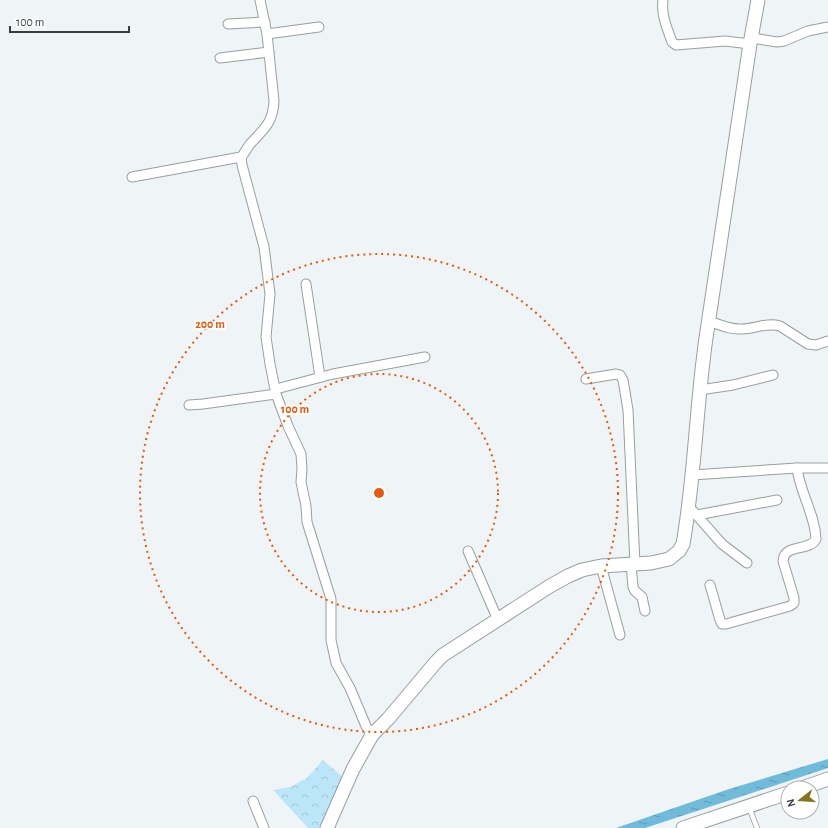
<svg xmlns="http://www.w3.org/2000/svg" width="828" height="828" font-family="'Alegreya Sans',sans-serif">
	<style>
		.park { fill: url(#park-crowns) }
		.water { fill: url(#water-ripples) }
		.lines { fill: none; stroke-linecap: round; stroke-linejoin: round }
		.lane-casing { stroke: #999e9f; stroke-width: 6 }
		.street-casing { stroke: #999e9f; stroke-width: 11 }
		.secondary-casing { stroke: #999e9f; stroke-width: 15 }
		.lane { stroke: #fff; stroke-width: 4.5 }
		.street { stroke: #fff; stroke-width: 9 }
		.secondary { stroke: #fff; stroke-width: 13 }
		.ring { fill: none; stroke: #e8590c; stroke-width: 2; stroke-dasharray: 2 4 }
		.centre { fill: #e8590c; stroke: #fff; stroke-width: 2 }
		.ring-label { font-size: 12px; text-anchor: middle; font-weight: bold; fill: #e8590c; stroke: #fff; stroke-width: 3.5; stroke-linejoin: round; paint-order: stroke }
	</style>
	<defs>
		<pattern id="park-crowns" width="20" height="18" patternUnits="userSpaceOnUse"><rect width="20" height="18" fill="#bbe6f9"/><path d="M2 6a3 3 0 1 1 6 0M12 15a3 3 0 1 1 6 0" fill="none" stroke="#a2c6d6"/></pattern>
		<pattern id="water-ripples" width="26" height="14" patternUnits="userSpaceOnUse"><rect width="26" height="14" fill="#71bbda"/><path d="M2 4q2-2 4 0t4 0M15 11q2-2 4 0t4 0" fill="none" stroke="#5e99b2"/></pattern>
	</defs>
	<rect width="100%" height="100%" fill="#eff4f6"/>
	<!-- park -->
	<polygon class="park" points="323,760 344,778 323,828 308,828 273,790 290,787 307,778"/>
	<!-- water -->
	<polygon class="water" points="828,759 828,768 645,828 616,828 729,789"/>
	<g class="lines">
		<defs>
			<polyline id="lane" points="749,807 757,828"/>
			<g id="street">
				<path d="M663,0C661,15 667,28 672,42L676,45L725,41L750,44"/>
				<polyline points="228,24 265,22"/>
				<polyline points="267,34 319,27"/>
				<polyline points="752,38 777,42 784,41 808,31 828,27"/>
				<polyline points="220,58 269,52"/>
				<polyline points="241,157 242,165 264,247 270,294 266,337 270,364 276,394 288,426 301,454 302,469 301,482 306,506 307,522 331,599 331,640 336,663 350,688 366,726 372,735"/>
				<path d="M132,177L241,157C245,153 247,148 250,144C264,129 273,123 274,101L267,34L260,0"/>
				<polyline points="306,284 320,377"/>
				<path d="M709,321C720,325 731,330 742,329C755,329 766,322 780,326L808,344L816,345L828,341"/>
				<polyline points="586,379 616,374 620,375 623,380 628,410 635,564"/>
				<polyline points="276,389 333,374 425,357"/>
				<polyline points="700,390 733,385 773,375"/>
				<polyline points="189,405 203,404 276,394"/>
				<polyline points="692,475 797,468 828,468"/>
				<polyline points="693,511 722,544 747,563"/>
				<polyline points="697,515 777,500"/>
				<polyline points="468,551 498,620"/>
				<polyline points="631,564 633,587 635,591 642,597 645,611"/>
				<polyline points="601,566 620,635"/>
				<path d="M710,585L720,620L722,624H726L790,606L794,603V598L783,561C784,543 810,552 816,539C815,514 800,493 797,468"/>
				<polyline points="253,801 264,828"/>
			</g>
			<g id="secondary">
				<polyline points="802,788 828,779"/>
				<path d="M327,828L353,769L372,735L388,719L436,662L443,655L550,586L568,576L582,570L601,566L651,563L669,559L679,551L683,544C695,476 696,407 706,338L750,44L758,0"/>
				<polyline points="683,828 788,793"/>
			</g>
		</defs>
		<!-- lane casing -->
		<use href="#lane" class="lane-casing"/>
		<!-- street casing -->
		<use href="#street" class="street-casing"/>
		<!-- secondary casing -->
		<use href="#secondary" class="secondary-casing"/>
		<!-- lane -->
		<use href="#lane" class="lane"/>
		<!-- street -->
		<use href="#street" class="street"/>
		<!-- secondary -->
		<use href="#secondary" class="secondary"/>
	</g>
	<!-- distance rings -->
	<g class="ring">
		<circle cx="379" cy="493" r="119"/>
		<circle cx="379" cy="493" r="239"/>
	</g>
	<circle cx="379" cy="493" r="6" class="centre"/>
	<g class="ring-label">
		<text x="210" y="328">200 m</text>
		<text x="295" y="413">100 m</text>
	</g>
	<!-- north arrow -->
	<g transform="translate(800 800) rotate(253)"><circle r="19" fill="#ffffff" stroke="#b0b1b1"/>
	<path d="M0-3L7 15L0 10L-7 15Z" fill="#83771c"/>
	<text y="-6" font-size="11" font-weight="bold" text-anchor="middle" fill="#3a3c3d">N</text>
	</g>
	<!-- scale -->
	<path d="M10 26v6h119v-6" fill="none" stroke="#3a3c3d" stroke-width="2"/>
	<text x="16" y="26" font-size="12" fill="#3a3c3d" stroke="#ffffff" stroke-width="3" paint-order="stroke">100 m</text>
</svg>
